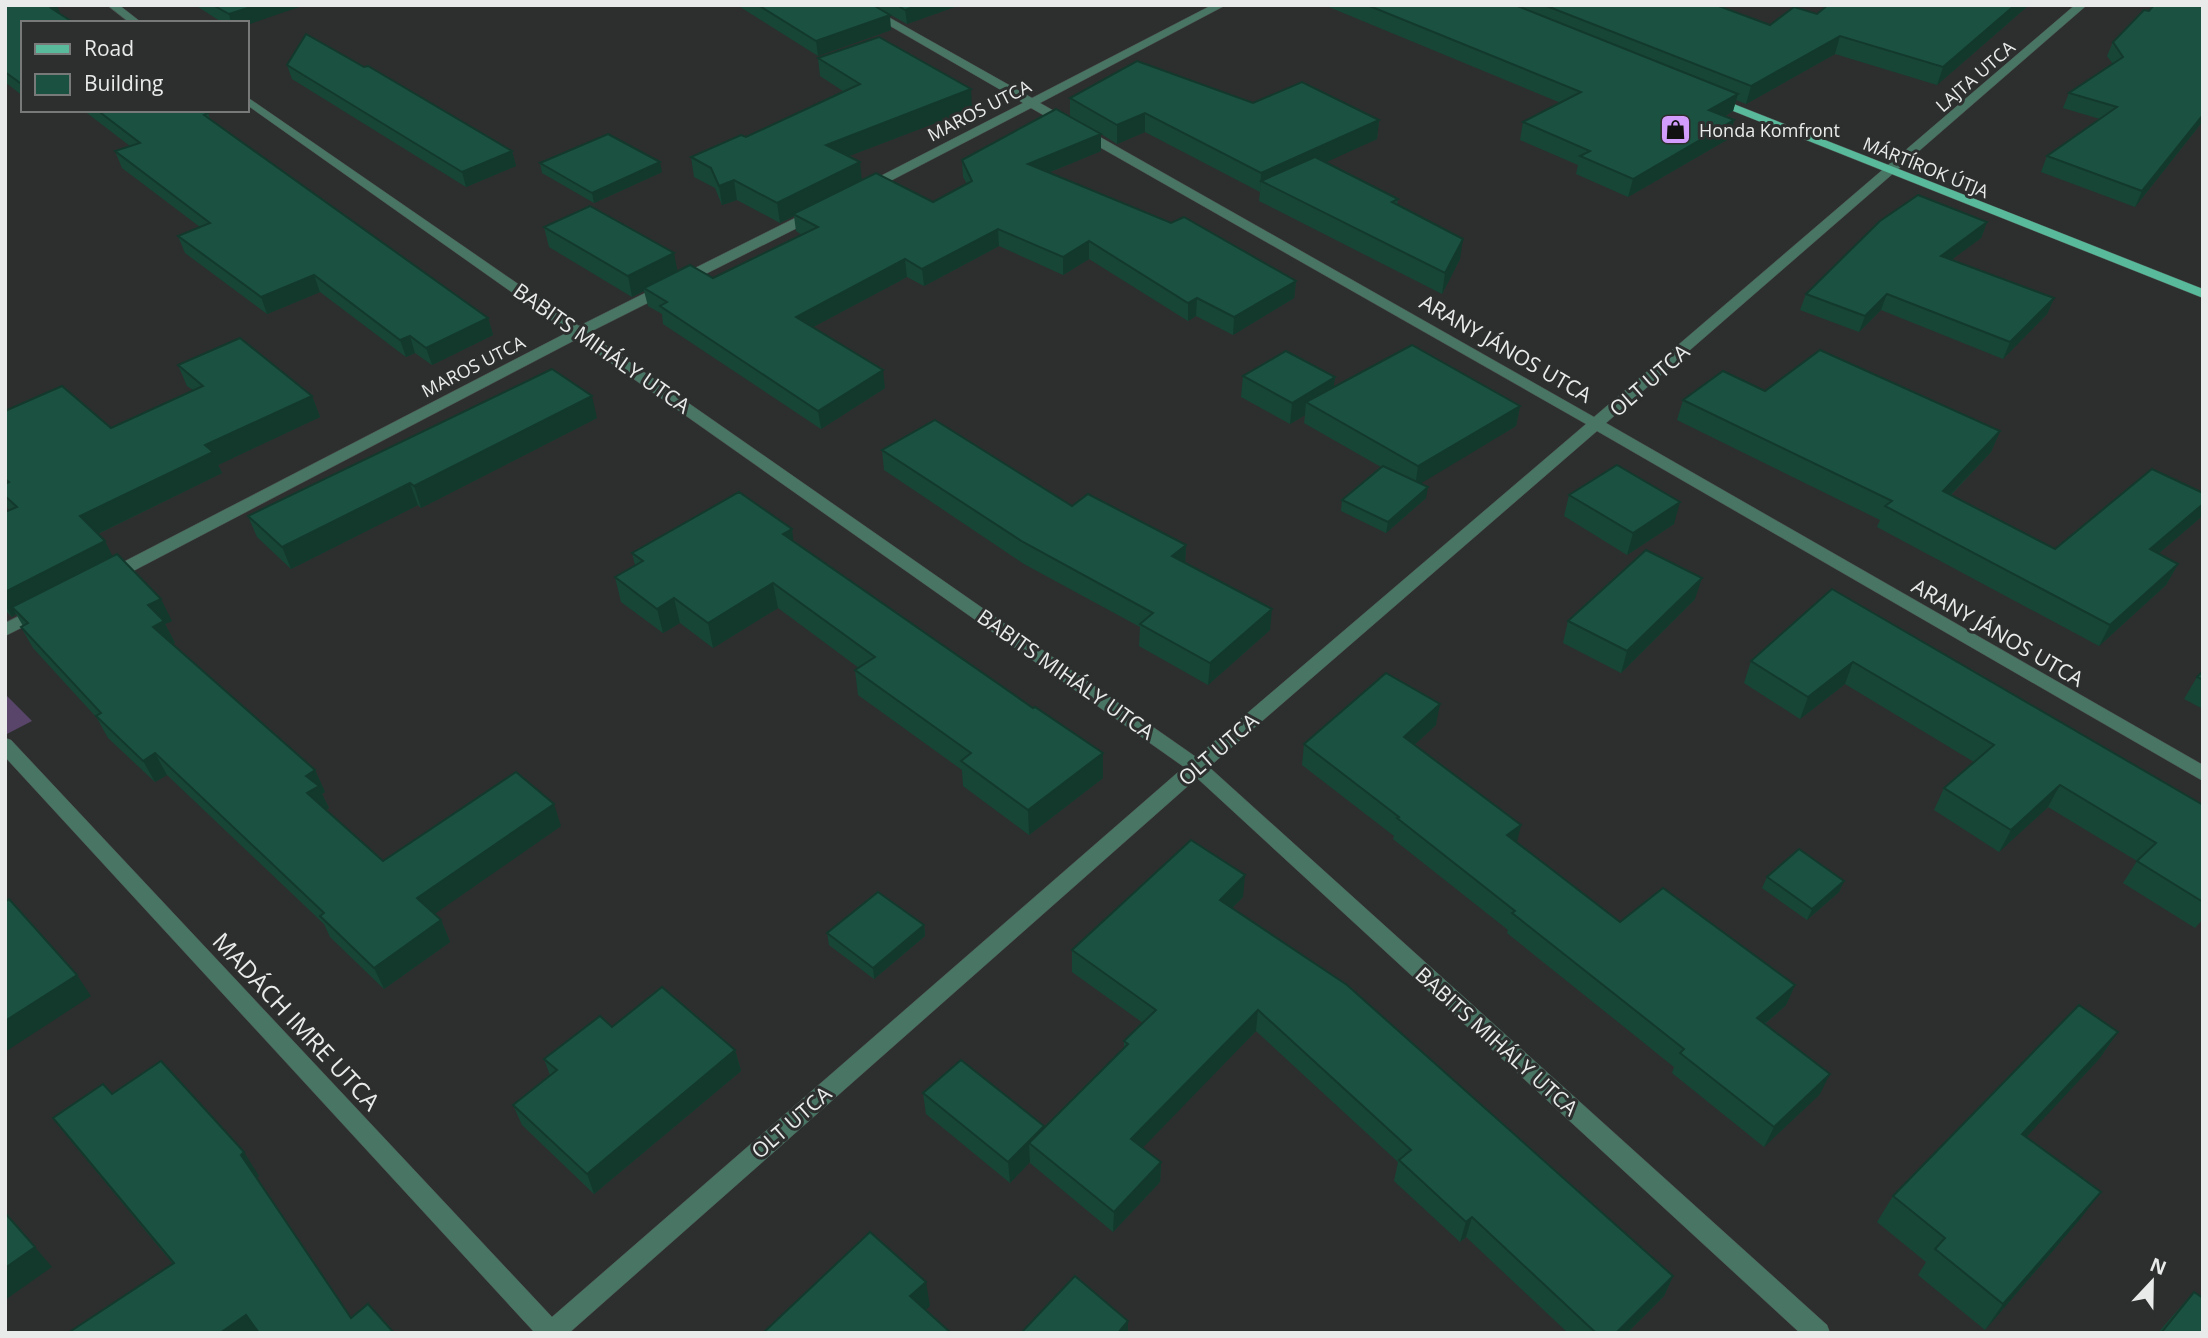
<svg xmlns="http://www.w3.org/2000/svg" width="2208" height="1338" font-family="'Open Sans',sans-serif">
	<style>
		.green { fill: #594569 }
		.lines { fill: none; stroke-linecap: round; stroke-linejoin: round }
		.street-casing { stroke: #4a4d4c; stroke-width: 1 }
		.primary-casing { stroke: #4a4d4c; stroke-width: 1 }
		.street { fill: #487564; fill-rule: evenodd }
		.primary { fill: #58ba9a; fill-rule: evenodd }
		.wall { fill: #174637 }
		.shaded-wall { fill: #13392d }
		.building { fill: #1b5140; stroke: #13392d; stroke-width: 2 }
		.labels { text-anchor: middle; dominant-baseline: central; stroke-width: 6; stroke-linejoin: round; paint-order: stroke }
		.far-street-label { font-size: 18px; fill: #e9ebea; stroke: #2c2f2e }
		.far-poi-label { font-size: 18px; fill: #e9ebea; stroke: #2c2f2e; text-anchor: start }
		.street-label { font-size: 21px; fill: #e9ebea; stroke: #2c2f2e }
		.near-street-label { font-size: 24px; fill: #e9ebea; stroke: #2c2f2e }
	</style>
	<rect width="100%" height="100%" fill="#2c2f2e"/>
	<!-- green -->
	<polygon class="green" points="5,694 32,721 5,735"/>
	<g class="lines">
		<defs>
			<g id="street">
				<polygon points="107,5 119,5 142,23 130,23"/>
				<polygon points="854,5 867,5 1032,98 1212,5 1226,5 1040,103 1594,417 2075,5 2087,5 1606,423 2203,765 2203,781 1597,431 1209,767 1827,1325 1830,1333 1800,1333 1197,778 569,1333 535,1333 5,757 5,738 11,740 552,1317 1184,767 577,339 116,580 104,580 102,576 104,572 568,332 247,105 247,97 579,326 811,210 821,210 821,216 588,333 1196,757 1586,424 1031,108 871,191 863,191 863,185 1023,103"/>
				<polygon points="41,605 47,607 49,611 47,615 5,636 5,623"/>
			</g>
			<polygon id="primary" points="1708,97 1716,97 2203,289 2203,298 1708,101"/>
		</defs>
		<!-- street casing -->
		<use href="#street" class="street-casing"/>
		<!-- primary casing -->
		<use href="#primary" class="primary-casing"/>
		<!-- street -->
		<use href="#street" class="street"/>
		<!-- primary -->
		<use href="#primary" class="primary"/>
	</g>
	<!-- wall -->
	<g class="wall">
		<polygon points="5,5 23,23 23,96 5,82"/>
		<polygon points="195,5 305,5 247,23 223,23"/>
		<polygon points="737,5 873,5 891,30 818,56"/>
		<polygon points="873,5 960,5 907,24"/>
		<polygon points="1324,5 1716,5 1770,25 1817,14 1828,5 2029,5 1937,85 1835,54 1746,104 1736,100 1733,111 1725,116 1734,120 1730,138 1628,197 1576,174 1578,165 1520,140 1523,122 1561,103"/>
		<polygon points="2113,42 2203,121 2135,207 2041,172 2047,156 2100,119 2063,108 2069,93 2113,64 2107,56"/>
		<polygon points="818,58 972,109 849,156 862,180 933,202 967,184 963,177 962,160 1070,117 1070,98 1253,103 1379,120 1377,139 1325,162 1398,199 1397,205 1460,259 1442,294 1259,201 1260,192 1145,132 1117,144 1101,134 1101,151 1048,173 1296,281 1294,298 1233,335 1196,316 1188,321 1089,259 1063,275 999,246 924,286 907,277 813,327 885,388 821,429 663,324 662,314 648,306 644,291 632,297 549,247 544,227 678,272 713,278 802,235 796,231 794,216 780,223 737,200 722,205 715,188 694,177 691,157 746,137 843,91 820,76"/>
		<polygon points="287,65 512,151 516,166 466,187 292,79"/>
		<polygon points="83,110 203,110 208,113 210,119 488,318 493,335 432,365 415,353 406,357 320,292 267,314 185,253 178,236 200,227 122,168 115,151 130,146"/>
		<polygon points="540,163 662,172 594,203 542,173"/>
		<polygon points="1987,222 1981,238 1951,260 2054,298 2047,314 2003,359 1881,310 1859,332 1800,310 1806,294"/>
		<polygon points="178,365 312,396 320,417 218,465 222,473 98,534 112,556 172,621 165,624 175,643 173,644 315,770 325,792 322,794 329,808 326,810 383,861 561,826 434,914 441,920 450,942 384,989 330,937 324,924 167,775 155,782 108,738 97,718 33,648 21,627 23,626 16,614 12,617 5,610 5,512 9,510 5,504 5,411 111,428 193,390 187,386"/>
		<polygon points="1243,376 1335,377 1333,387 1520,406 1516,426 1420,483 1426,498 1386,533 1341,511 1342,500 1381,467 1304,423 1305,415 1290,424 1241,397"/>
		<polygon points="1765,391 2000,431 1991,452 1951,495 2055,549 2200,518 2158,554 2178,564 2166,585 2099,646 1877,527 1880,520 1677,420 1683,400"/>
		<polygon points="597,418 421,508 418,505 291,569 257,537 248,516"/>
		<polygon points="882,450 1072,506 1186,545 1185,563 1270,630 1208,685 1139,646 1140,627 1024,564 884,470"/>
		<polygon points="1569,495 1674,524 1627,555 1564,516"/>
		<polygon points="793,541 1033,708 1103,753 1103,778 1029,835 963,786 962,770 858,695 855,670 859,668 778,608 713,648 680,623 663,633 621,602 615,577 635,565 632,553"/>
		<polygon points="1832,589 2203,805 2203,919 2195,928 2123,883 2137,861 2048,807 1999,852 1934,810 1944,788 1974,762 1845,684 1800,719 1744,683 1751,661"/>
		<polygon points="1695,599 1621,673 1563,643 1568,621"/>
		<polygon points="2203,671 2203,709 2184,699 2197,677"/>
		<polygon points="1436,725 1414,745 1521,825 1516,842 1620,922 1795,985 1786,1005 1765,1024 1820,1094 1764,1147 1672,1073 1674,1067 1507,933 1508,930 1393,839 1394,836 1302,765 1304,744"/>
		<polygon points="1767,877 1844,881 1839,892 1807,920 1762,888"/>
		<polygon points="1243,897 1232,908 1673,1276 1664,1296 1627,1333 1568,1333 1466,1237 1460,1242 1394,1181 1398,1162 1256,1031 1142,1147 1161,1162 1160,1182 1113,1232 1030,1163 1030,1162 1010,1183 926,1114 923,1093 1044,1128 1124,1048 1124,1041 1143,1023 1072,972 1072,950"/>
		<polygon points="924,925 925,936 874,979 829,945 827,933"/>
		<polygon points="612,1027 735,1050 741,1071 594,1194 522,1125 513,1105 550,1075 544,1059"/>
		<polygon points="2118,1032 2099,1059 2026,1137 2081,1218 1985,1330 1918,1275 1926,1262 1877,1222 1893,1196"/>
		<polygon points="112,1094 259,1176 256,1178 351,1318 394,1333 173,1264 72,1142 53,1118"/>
		<polygon points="2194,1292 2203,1333 2158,1333 2169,1320"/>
	</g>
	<!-- shaded-wall -->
	<g class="shaded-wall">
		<polygon points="257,5 305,5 247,25 247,23 231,23 229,14"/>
		<polygon points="919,5 960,5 907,24 905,10"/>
		<polygon points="2015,5 2029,5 1937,85 1943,67"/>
		<polygon points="57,6 64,21 51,8"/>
		<polygon points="890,15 891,30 818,56 816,41"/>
		<polygon points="1840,36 1835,54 1746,104 1751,86"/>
		<polygon points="971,89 972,109 828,164 826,145"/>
		<polygon points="1738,94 1733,111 1705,128 1709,110"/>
		<polygon points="1145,113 1145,132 1117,144 1117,125"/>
		<polygon points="2203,115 2203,121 2135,207 2142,191"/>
		<polygon points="1379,120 1377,139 1272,187 1261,181 1260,192 1261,173"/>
		<polygon points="1734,120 1730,138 1628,197 1633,179"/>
		<polygon points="1101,134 1101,151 1028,181 1028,164"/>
		<polygon points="512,151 516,166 466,187 462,172"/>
		<polygon points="660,162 662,172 594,203 592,193"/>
		<polygon points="860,162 862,182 793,214 794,216 780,223 777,203"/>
		<polygon points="734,180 737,200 722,205 719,186"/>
		<polygon points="1987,222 1981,238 1935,272 1941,256"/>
		<polygon points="998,229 999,246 924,286 922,269"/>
		<polygon points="1463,239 1460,259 1442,294 1445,273"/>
		<polygon points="1089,241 1089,259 1063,275 1063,257"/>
		<polygon points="674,253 678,274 644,288 644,291 632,297 628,276"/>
		<polygon points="905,259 907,277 798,335 796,317"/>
		<polygon points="314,275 320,292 267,314 261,297"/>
		<polygon points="1296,281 1294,298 1233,335 1234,317"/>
		<polygon points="1887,294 1881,310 1859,332 1865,316"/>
		<polygon points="1197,298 1196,316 1188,321 1188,303"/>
		<polygon points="2054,298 2047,314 2003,359 2010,342"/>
		<polygon points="488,318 493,335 432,365 426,348"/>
		<polygon points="410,336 415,353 406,357 400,340"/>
		<polygon points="883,370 885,388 821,429 818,411"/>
		<polygon points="1335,377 1332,398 1306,402 1305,415 1290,424 1292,403"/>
		<polygon points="312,396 320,417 218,465 222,473 91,537 80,516 205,445"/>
		<polygon points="592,396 597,418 421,508 414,486"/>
		<polygon points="1520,406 1516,426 1415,487 1418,466"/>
		<polygon points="2000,431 1991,452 1934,512 1943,491"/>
		<polygon points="410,483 418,505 291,569 282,547"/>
		<polygon points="1428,487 1426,498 1386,533 1388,522"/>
		<polygon points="1680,502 1674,524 1627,555 1633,533"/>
		<polygon points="2203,504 2203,513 2200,518 2138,571 2150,549"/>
		<polygon points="792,529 795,553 783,534"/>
		<polygon points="105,541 116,563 12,607 16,614 12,617 5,605 5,592"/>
		<polygon points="1186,545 1185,566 1172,556"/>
		<polygon points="2178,564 2166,585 2099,646 2110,625"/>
		<polygon points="1702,578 1695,599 1621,673 1627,651"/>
		<polygon points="773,583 778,608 713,648 708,623"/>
		<polygon points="674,598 680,623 663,633 657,609"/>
		<polygon points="161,599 172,621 165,624 175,643 164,648 153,627 148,605"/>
		<polygon points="1272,609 1270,630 1208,685 1210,663"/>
		<polygon points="1853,662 1845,684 1800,719 1808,697"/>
		<polygon points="1440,704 1436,725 1400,758 1404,737"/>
		<polygon points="155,753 167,775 155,782 143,761"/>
		<polygon points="1103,753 1103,778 1029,835 1028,810"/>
		<polygon points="315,770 325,792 322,794 329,808 317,815 307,793 306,776"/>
		<polygon points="2060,785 2048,807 1999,852 2011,830"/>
		<polygon points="554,804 561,826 426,920 417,898"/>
		<polygon points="1521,825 1516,846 1507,835"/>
		<polygon points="1245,875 1243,897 1219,921 1220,900"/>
		<polygon points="1844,881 1839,892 1807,920 1812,909"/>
		<polygon points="441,920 450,942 384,989 374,968"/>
		<polygon points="924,925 925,936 874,979 873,968"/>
		<polygon points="77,975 91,996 5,1052 5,1021"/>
		<polygon points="1795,985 1786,1005 1748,1038 1757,1018"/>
		<polygon points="1258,1010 1256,1031 1131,1160 1131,1139"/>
		<polygon points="2118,1032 2099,1059 2004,1161 2022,1134"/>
		<polygon points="735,1050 741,1071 594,1194 587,1174"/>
		<polygon points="1830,1074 1820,1094 1764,1147 1774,1127"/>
		<polygon points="1044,1126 1029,1143 1030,1162 1010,1183 1008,1162"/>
		<polygon points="244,1152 259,1176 256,1179 241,1155"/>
		<polygon points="1161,1162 1160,1182 1113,1232 1114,1212"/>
		<polygon points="2101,1192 2081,1218 1985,1330 2003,1304"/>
		<polygon points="1472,1217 1466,1237 1460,1242 1466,1222"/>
		<polygon points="35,1247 52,1267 5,1300 5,1268"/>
		<polygon points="1673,1276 1664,1296 1627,1333 1616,1333"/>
		<polygon points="926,1282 930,1306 914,1321 910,1296"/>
		<polygon points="246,1315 259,1333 220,1333"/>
		<polygon points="1128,1321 1128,1333 1118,1333"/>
	</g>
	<!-- building -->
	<g class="building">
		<polygon points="5,5 56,5 57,6 51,8 74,23 23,23 23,85 5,72"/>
		<polygon points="213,5 257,5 229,14"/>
		<polygon points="758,5 873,5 890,15 816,41"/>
		<polygon points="897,5 919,5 905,10"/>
		<polygon points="1367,5 1515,5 1738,94 1709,110 1734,120 1633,179 1580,156 1590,151 1523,122 1581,92"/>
		<polygon points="1544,5 1716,5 1770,25 1794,7 1817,14 1828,5 2015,5 1943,67 1840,36 1751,86"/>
		<polygon points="2154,5 2203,5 2203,115 2142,191 2047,156 2117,107 2069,93 2123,57 2113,42 2144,10 2149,11"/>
		<polygon points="306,34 364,67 368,66 512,151 462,172 287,65"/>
		<polygon points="879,37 971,89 826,145 860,162 777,203 734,180 719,186 711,168 691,157 741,135 746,137 860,84 818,58"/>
		<polygon points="1137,61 1253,103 1302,82 1379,120 1261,173 1145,113 1117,125 1070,98"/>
		<polygon points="1056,109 1101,134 1028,164 1171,223 1184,217 1296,281 1234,317 1197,298 1188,303 1089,241 1063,257 998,229 922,269 905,259 796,317 883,370 818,411 660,306 667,302 644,288 690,265 713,278 818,227 793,214 876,173 933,202 972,181 962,160"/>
		<polygon points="97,110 203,110 208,113 204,115 488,318 426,348 410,336 400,340 314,275 261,297 178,236 210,223 115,151 140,143"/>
		<polygon points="608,134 660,162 592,193 540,163"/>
		<polygon points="1315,157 1398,199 1392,202 1463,239 1445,273 1261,181"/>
		<polygon points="1918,195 1987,222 1941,256 2054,298 2010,342 1887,294 1865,316 1806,294 1880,221"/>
		<polygon points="590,206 674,253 628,276 544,227"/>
		<polygon points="240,338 312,396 205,445 213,452 80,516 105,541 5,592 5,512 17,507 5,496 5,484 9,482 5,479 5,411 62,386 111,428 203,386 178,365"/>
		<polygon points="1412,345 1520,406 1418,466 1306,402"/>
		<polygon points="1820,350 2000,431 1943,491 2055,549 2152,469 2203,493 2203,504 2150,549 2178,564 2110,625 1885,506 1892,501 1683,400 1723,371 1765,391"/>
		<polygon points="1286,351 1335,377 1292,403 1243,376"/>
		<polygon points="552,369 592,396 414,486 410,483 282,547 248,516"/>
		<polygon points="935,420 1072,506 1088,494 1186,545 1172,556 1272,609 1210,663 1140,624 1153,613 1023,542 882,450"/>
		<polygon points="1617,465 1680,502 1633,533 1569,495"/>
		<polygon points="1383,466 1428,487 1388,522 1342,500"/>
		<polygon points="739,492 792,529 783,534 1033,708 1035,707 1103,753 1028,810 961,761 971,753 855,670 875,657 773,583 708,623 674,598 657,609 615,577 643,561 632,553"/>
		<polygon points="1646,550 1702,578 1627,651 1568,621"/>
		<polygon points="117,554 161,599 148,605 164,621 153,627 315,770 306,776 319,786 307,793 383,861 516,772 554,804 417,898 441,920 374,968 320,916 324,913 155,753 143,761 96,716 101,713 21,627 28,623 12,607"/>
		<polygon points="1832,589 2203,805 2203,902 2137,861 2156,843 2060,785 2011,830 1944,788 1994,745 1853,662 1808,697 1751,661"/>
		<polygon points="2203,671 2203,680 2197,677"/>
		<polygon points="1386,673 1440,704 1404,737 1521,825 1507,835 1620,922 1663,888 1795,985 1757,1018 1830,1074 1774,1127 1680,1053 1684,1049 1512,913 1515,911 1397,818 1399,817 1304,744"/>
		<polygon points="1191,840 1245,875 1220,900 1347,985 1673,1276 1616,1333 1596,1333 1472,1217 1466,1222 1399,1160 1411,1150 1258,1010 1131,1139 1161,1162 1114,1212 1029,1143 1128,1044 1124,1041 1156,1010 1072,950"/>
		<polygon points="1799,849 1844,881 1812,909 1767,877"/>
		<polygon points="878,892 924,925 873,968 827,933"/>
		<polygon points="9,899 77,975 5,1021 5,902"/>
		<polygon points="662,987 735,1050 587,1174 513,1105 557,1070 544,1059 600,1016 612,1027"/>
		<polygon points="2079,1005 2118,1032 2022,1134 2101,1192 2003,1304 1935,1249 1945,1238 1893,1196"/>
		<polygon points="961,1060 1044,1126 1008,1162 923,1093"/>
		<polygon points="161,1061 244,1152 241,1155 351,1318 368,1304 394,1333 259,1333 246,1315 220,1333 68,1333 174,1263 53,1118 103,1084 112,1094"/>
		<polygon points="5,1213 35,1247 5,1268"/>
		<polygon points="870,1232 926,1282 910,1296 951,1333 763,1333"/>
		<polygon points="1075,1276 1128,1321 1118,1333 1021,1333"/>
		<polygon points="2194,1292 2203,1298 2203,1333 2161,1333"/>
	</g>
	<!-- icons -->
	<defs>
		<symbol id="shop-square" viewBox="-11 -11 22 22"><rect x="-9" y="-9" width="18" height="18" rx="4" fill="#d29dfd" stroke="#2c2f2e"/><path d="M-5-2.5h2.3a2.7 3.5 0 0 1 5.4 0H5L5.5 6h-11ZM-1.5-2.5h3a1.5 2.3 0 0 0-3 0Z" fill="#111"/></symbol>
	</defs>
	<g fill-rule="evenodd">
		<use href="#shop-square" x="1658" y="112" width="35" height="35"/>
	</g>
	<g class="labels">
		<!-- far-street labels -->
		<g class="far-street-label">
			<text transform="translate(1975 76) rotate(-41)">LAJTA UTCA</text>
			<text transform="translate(979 110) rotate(-27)">MAROS UTCA</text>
			<text transform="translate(1926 167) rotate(22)">MÁRTÍROK ÚTJA</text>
			<text transform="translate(473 366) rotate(-27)">MAROS UTCA</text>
		</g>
		<!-- far-poi labels -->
		<g class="far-poi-label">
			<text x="1699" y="130">Honda Komfront</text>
		</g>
		<!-- street labels -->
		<g class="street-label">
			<text transform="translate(602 348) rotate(35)">BABITS MIHÁLY UTCA</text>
			<text transform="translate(1506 348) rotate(30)">ARANY JÁNOS UTCA</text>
			<text transform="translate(1649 380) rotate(-41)">OLT UTCA</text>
			<text transform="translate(1998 632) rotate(30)">ARANY JÁNOS UTCA</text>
			<text transform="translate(1066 674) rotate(35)">BABITS MIHÁLY UTCA</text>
			<text transform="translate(1218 749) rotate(-41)">OLT UTCA</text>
			<text transform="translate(1497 1041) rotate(42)">BABITS MIHÁLY UTCA</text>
			<text transform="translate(791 1122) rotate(-41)">OLT UTCA</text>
		</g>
		<!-- near-street labels -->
		<g class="near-street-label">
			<text transform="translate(297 1021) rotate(47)">MADÁCH IMRE UTCA</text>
		</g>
	</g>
	<!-- border -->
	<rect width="2208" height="1338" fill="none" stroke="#e9ebea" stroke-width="14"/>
	<!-- legend -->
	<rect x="21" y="21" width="228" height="91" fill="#2c2f2e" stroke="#787a79" stroke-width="2"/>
	<rect x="35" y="44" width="35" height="10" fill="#58ba9a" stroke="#787a79" stroke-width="2"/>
	<text x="84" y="56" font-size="21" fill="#e9ebea">Road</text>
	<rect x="35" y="74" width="35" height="21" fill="#1b5140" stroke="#787a79" stroke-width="2"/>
	<text x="84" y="91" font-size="21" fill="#e9ebea">Building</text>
	<!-- north arrow -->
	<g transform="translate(2152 1282) rotate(22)" stroke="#2c2f2e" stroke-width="5" paint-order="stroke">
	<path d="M0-5L12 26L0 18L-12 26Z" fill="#e9ebea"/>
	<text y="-10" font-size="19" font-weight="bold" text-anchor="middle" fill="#e9ebea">N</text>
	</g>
</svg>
